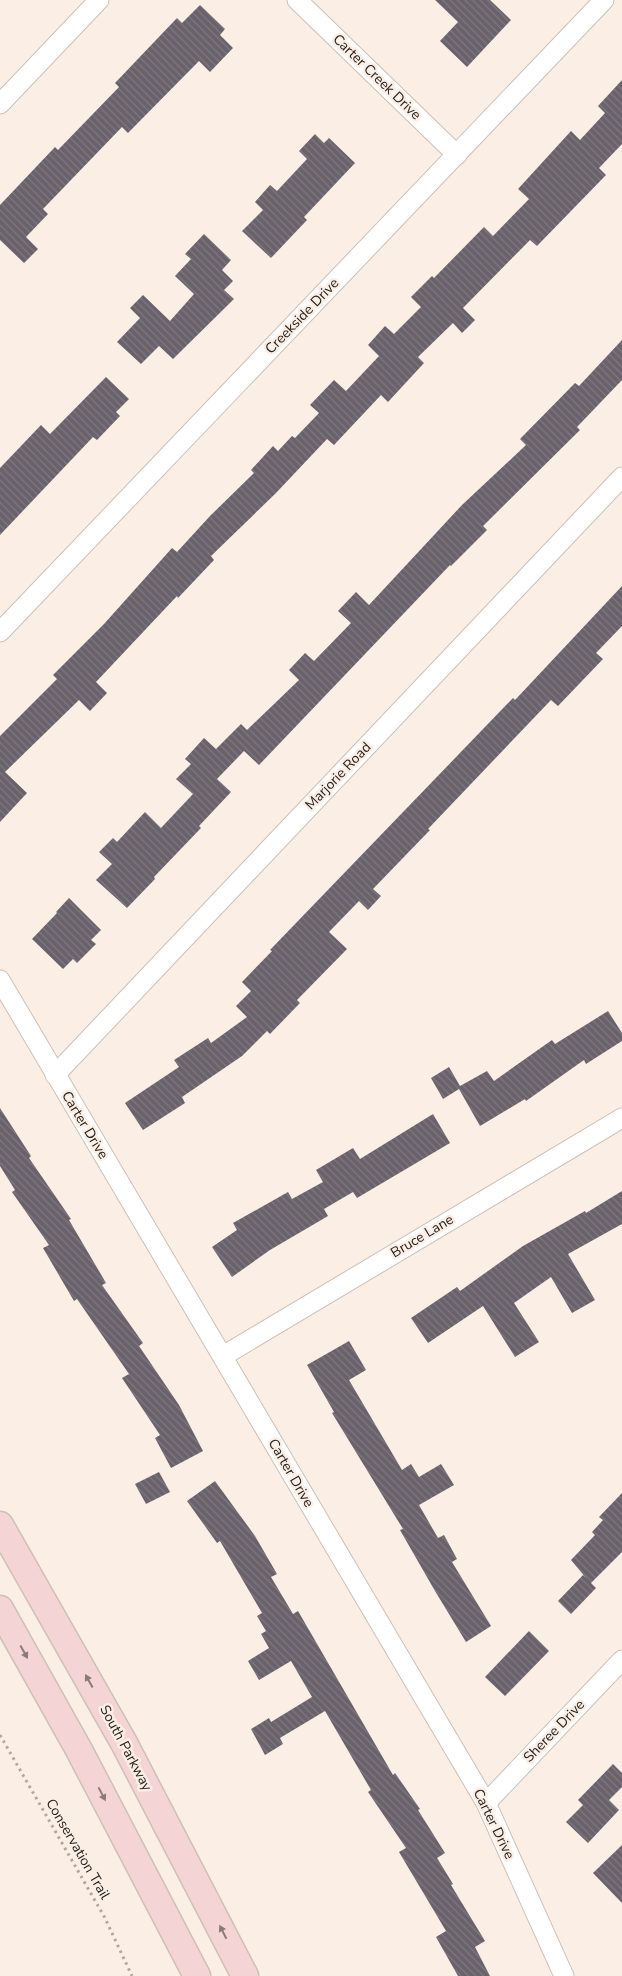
<svg xmlns="http://www.w3.org/2000/svg" width="622" height="1976" font-family="'Nunito Sans',sans-serif">
	<style>
		.building { fill: url(#building-back-hatch) }
		.lines { fill: none; stroke-linecap: round; stroke-linejoin: round }
		.minor-casing { stroke: #ccc0b7; stroke-width: 21 }
		.secondary-casing { stroke: #ccc0b7; stroke-width: 29 }
		.path { stroke: #b1a7a0; stroke-width: 3; stroke-dasharray: 2.5 4; stroke-linecap: butt }
		.minor { stroke: #fff; stroke-width: 19 }
		.secondary { stroke: #f4d4d4; stroke-width: 26 }
		.oneway { fill: #8c7a79 }
		.labels { text-anchor: middle; dominant-baseline: central; stroke-width: 5; stroke-linejoin: round; paint-order: stroke }
		.street-label { font-size: 14px; fill: #25211e; stroke: #fbeee5 }
	</style>
	<defs>
		<pattern id="building-back-hatch" width="6" height="6" patternUnits="userSpaceOnUse" patternTransform="scale(1.25)"><rect width="6" height="6" fill="#6a626b"/><path d="M-1 5l2 2M0 0l6 6M5-1l2 2" fill="none" stroke="#7f787f"/></pattern>
	</defs>
	<rect width="100%" height="100%" fill="#fbeee5"/>
	<!-- building -->
	<g class="building">
		<polygon points="435,0 490,0 511,20 467,67 440,41 458,22"/>
		<polygon points="200,5 225,29 220,35 233,48 210,72 199,61 128,133 122,127 43,209 48,214 26,237 38,249 24,263 0,240 0,205 55,147 58,150 119,87 115,83 177,18 182,23"/>
		<polygon points="622,80 622,144 599,168 606,175 537,246 530,240 463,308 475,320 462,333 453,323 418,357 424,363 388,402 381,395 334,445 327,439 276,493 211,556 214,560 178,598 177,596 96,682 107,693 90,711 79,700 5,772 27,793 0,822 0,736 57,679 53,675 104,624 172,548 177,552 210,516 254,473 251,470 273,446 278,451 292,436 295,438 319,413 310,405 334,380 346,391 379,356 368,345 385,326 394,334 421,307 411,297 432,276 434,278 484,227 493,236 529,199 518,189 571,131 580,140 605,113 598,106"/>
		<polygon points="315,134 324,143 329,138 355,163 304,217 307,220 271,258 242,231 263,210 255,202 270,185 277,191 307,159 299,151"/>
		<polygon points="204,234 231,260 222,270 233,281 224,290 234,299 173,359 159,346 141,364 117,342 140,318 130,308 143,295 170,321 194,294 175,276 191,259 185,254"/>
		<polygon points="622,340 622,380 577,427 580,430 483,526 487,530 451,566 450,565 259,765 244,751 217,779 231,792 199,826 201,828 154,877 155,879 127,908 96,880 112,864 99,852 113,838 117,842 145,812 161,828 193,794 176,779 191,764 185,759 204,738 216,749 241,724 247,730 272,706 299,680 289,670 305,653 314,661 351,623 338,611 356,592 369,605 462,505 526,445 520,439 575,383 579,386"/>
		<polygon points="106,377 129,399 116,412 120,416 97,440 93,437 0,535 0,468 41,425 50,434"/>
		<polygon points="622,586 622,626 596,653 603,659 558,706 551,700 428,829 430,830 373,889 381,896 368,910 359,901 329,932 347,949 297,1000 300,1003 270,1034 267,1031 242,1056 182,1097 185,1103 143,1130 125,1103 179,1067 174,1060 208,1038 211,1043 247,1017 236,1006 251,991 242,982 272,951 270,950 513,698 515,700"/>
		<polygon points="69,898 101,930 91,940 96,944 77,963 73,959 63,969 32,939 57,913 56,912"/>
		<polygon points="608,1011 622,1033 622,1041 586,1064 584,1060 526,1101 525,1099 480,1126 459,1089 443,1099 431,1078 449,1067 460,1086 487,1071 494,1081 552,1040 555,1044"/>
		<polygon points="0,1108 31,1156 29,1158 71,1219 69,1220 106,1283 102,1285 143,1343 139,1346 179,1405 203,1451 171,1468 155,1438 160,1435 122,1378 129,1374 77,1299 74,1301 43,1248 49,1245 12,1192 15,1190 0,1166"/>
		<polygon points="433,1114 450,1143 357,1198 353,1192 324,1209 328,1216 270,1250 232,1277 212,1247 237,1230 233,1223 288,1192 292,1199 323,1182 316,1170 353,1148 360,1159"/>
		<polygon points="622,1191 622,1224 568,1254 595,1300 572,1313 551,1277 514,1303 539,1342 515,1357 483,1306 428,1343 411,1318 457,1287 460,1291 523,1246 585,1211 586,1213"/>
		<polygon points="349,1341 366,1370 349,1380 402,1470 411,1464 419,1477 441,1464 454,1485 419,1505 438,1538 444,1535 457,1559 452,1562 491,1626 466,1642 435,1591 400,1530 403,1529 332,1413 334,1412 307,1365"/>
		<polygon points="159,1472 170,1492 146,1504 135,1484"/>
		<polygon points="215,1481 255,1536 277,1574 271,1577 293,1614 298,1611 393,1775 395,1773 420,1809 418,1810 445,1853 437,1858 453,1884 451,1885 485,1941 475,1947 490,1976 458,1976 436,1937 446,1931 399,1852 406,1848 368,1792 371,1790 325,1711 280,1738 283,1744 265,1755 251,1729 269,1718 271,1722 312,1697 291,1661 259,1680 248,1661 269,1648 261,1634 266,1631 257,1616 262,1613 220,1541 217,1543 187,1501"/>
		<polygon points="622,1493 622,1552 591,1583 596,1588 571,1614 558,1601 583,1575 586,1578 571,1560 595,1535 592,1532 603,1520 599,1517"/>
		<polygon points="529,1631 549,1651 505,1696 485,1677"/>
		<polygon points="613,1764 622,1773 622,1787 609,1800 619,1810 588,1843 566,1822 583,1805 578,1800"/>
		<polygon points="622,1845 622,1903 593,1873"/>
	</g>
	<g class="lines">
		<defs>
			<g id="minor">
				<polyline points="297,0 457,155"/>
				<polyline points="0,104 99,0"/>
				<polyline points="0,632 604,0"/>
				<polyline points="0,980 486,1803 564,1976"/>
				<polyline points="55,1075 622,477"/>
				<polyline points="223,1356 622,1118"/>
				<polyline points="486,1803 622,1660"/>
			</g>
			<g id="secondary">
				<polyline points="0,1525 124,1743 245,1976"/>
				<polyline points="0,1609 79,1750 197,1976"/>
			</g>
		</defs>
		<!-- minor casing -->
		<use href="#minor" class="minor-casing"/>
		<!-- secondary casing -->
		<use href="#secondary" class="secondary-casing"/>
		<!-- path -->
		<polyline class="path" points="0,1735 105,1918 132,1976"/>
		<!-- minor -->
		<use href="#minor" class="minor"/>
		<!-- secondary -->
		<use href="#secondary" class="secondary"/>
	</g>
	<!-- one-way arrows -->
	<defs><path id="oneway-solid" d="M-6-.8H1V-3.2L6.5 0L1 3.2V.8H-6Z" transform="scale(1.25)"/></defs>
	<g class="oneway">
		<use href="#oneway-solid" transform="translate(24 1652) rotate(61)"/>
		<use href="#oneway-solid" transform="translate(89 1681) rotate(-119)"/>
		<use href="#oneway-solid" transform="translate(102 1794) rotate(62)"/>
		<use href="#oneway-solid" transform="translate(223 1932) rotate(-117)"/>
	</g>
	<g class="labels">
		<!-- street labels -->
		<g class="street-label">
			<text transform="translate(377 77) rotate(44)">Carter Creek Drive</text>
			<text transform="translate(302 316) rotate(-46)">Creekside Drive</text>
			<text transform="translate(338 776) rotate(-46)">Marjorie Road</text>
			<text transform="translate(85 1125) rotate(59)">Carter Drive</text>
			<text transform="translate(422 1236) rotate(-31)">Bruce Lane</text>
			<text transform="translate(291 1473) rotate(60)">Carter Drive</text>
			<text transform="translate(554 1731) rotate(-46)">Sheree Drive</text>
			<text transform="translate(126 1748) rotate(62)">South Parkway</text>
			<text transform="translate(494 1824) rotate(64)">Carter Drive</text>
			<text transform="translate(78 1849) rotate(60)">Conservation Trail</text>
		</g>
	</g>
</svg>
